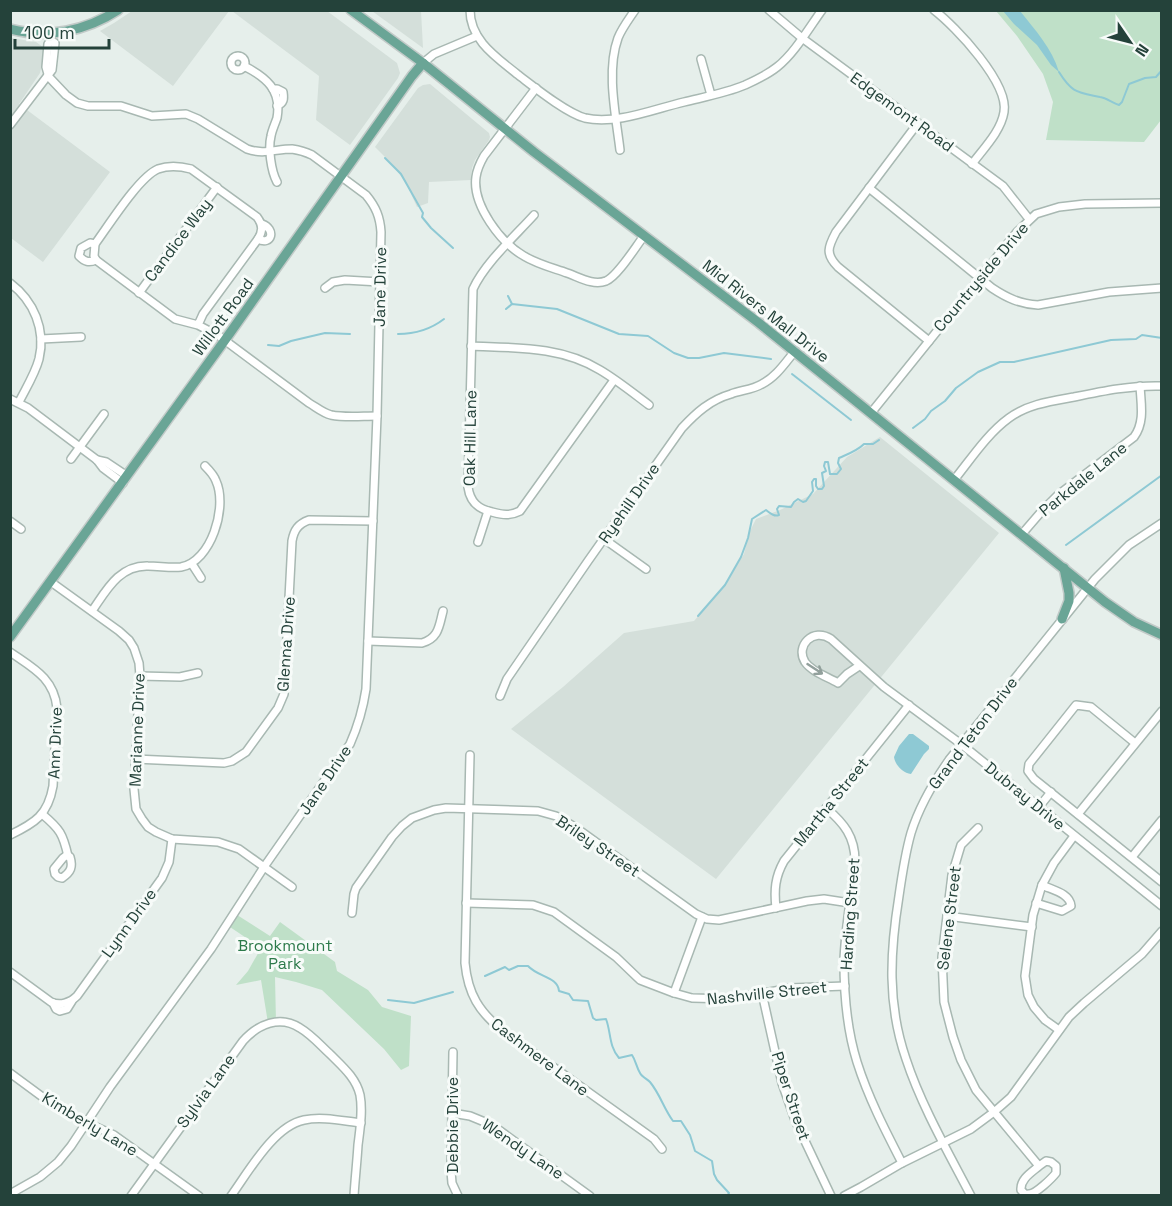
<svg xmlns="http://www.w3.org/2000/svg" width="1172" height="1206" font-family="'Space Grotesk',sans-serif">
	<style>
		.built { fill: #d4dfda }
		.green { fill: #bfe0c8 }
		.water { fill: #8ec9d4 }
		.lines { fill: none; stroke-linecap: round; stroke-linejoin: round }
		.stream { stroke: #8ec9d4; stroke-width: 2 }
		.minor-casing { stroke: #a8b8b2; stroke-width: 10 }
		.major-casing { stroke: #c2cac8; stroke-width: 12 }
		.minor { stroke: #fff; stroke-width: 7 }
		.major { stroke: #6aa596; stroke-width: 9 }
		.oneway { stroke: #92a09c }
		.labels { text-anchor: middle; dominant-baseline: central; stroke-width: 6; stroke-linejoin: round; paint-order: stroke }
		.street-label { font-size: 16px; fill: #24423a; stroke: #f7fbf9 }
		.park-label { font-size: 16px; fill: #2d7a4b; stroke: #f7fbf9 }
	</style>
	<rect width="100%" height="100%" fill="#e6efeb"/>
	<!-- built -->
	<g class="built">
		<polygon points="132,11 132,10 229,11 173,86 100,31 114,23"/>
		<polygon points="232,11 327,11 397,63 400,73 398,78 350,145 316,120 319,76"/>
		<polygon points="372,11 421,11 423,48"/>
		<polygon points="11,38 36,42 43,47 43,60 40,73 19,104 110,172 43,262 11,238"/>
		<polygon points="430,84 489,133 490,137 489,140 475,160 472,168 471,180 429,182 428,203 417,207 407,185 393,165 375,147 418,88 423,85"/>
		<polygon points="880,437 999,533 716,879 511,729 563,687 624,633 694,621 721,590 744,554 749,533 756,519 780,510 813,494 847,457"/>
	</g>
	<!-- green -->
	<g class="green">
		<polygon points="996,11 1161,11 1161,120 1144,142 1046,140 1053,102 1043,74 1017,36"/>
		<polygon points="234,913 270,936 280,922 335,962 337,971 368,990 382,1007 411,1016 409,1066 401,1070 384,1049 322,990 296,982 275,977 276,1022 268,1023 261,980 236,985 248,971 261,948 227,925"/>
	</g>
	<!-- water -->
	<g class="water">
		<path d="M1003,11H1020C1035,30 1052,48 1059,72L1051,65L1037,45L1014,24Z"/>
		<path d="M909,734H913L929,746V749L924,754L911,774C903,773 895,765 894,757L899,746Z"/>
	</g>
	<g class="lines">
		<!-- stream -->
		<g class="stream">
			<path d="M1059,72C1072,93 1077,92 1100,97C1107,98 1112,103 1119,105L1122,102L1129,84L1145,78L1156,77L1162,70"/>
			<polyline points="385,158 401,174 423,213 422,217 431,228 453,248"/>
			<polyline points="508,296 512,304"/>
			<polyline points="506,309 512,304 557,309 619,334 648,336 674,353 688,358 699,358 724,353 771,359"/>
			<path d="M398,334C415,334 431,329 444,319"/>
			<polyline points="268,345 279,346 291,341 325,333 350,334"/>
			<polyline points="792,374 851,420"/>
			<polyline points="913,428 925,419 931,411 945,401 956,388 978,372 1000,362 1014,362 1111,340 1136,339 1142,335 1162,338"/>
			<polyline points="1066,545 1162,475"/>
			<path d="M698,616L725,585L741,557L748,538L752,519L766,510C770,513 774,517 779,515L777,509L779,506L791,507L794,502L798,499L803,502L806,501L813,491L812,482L814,479H816V486L818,489H822L824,486L822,473L826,471L824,466L825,462H828L830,474H837L841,469L838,463L839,458C848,454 857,451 864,444H873L879,440"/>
			<path d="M485,976L505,967L509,970L518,966H528C538,977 558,977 559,991L569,994L573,1000L588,1001L593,1018L596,1020L606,1019C611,1032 609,1047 619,1058L632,1055C636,1061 636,1066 640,1073C642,1077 647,1079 650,1082C660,1094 664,1109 673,1121H681L690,1135L695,1151L712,1161L714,1174L717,1180L729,1193L727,1196"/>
			<polyline points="388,1000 414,1003 453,992"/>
		</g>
		<defs>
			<g id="minor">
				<path d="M470,10C470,40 496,57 517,74C533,86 566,113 585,118C616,125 654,109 684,102C704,97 726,93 745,85C756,80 767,75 777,67C794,54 809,28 822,10"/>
				<polyline points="769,10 802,38 1003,186 1029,219"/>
				<path d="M934,10C956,27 1009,83 1004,112C1001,131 984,148 972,164"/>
				<circle cx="238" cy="63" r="7"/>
				<polyline points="701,59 711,95"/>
				<polyline points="423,63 434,54 477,36"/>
				<path d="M244,66C266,77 282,90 277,118C275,124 272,130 271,136C268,148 271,171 277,182"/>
				<polyline points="48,74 46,67 48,44 51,41"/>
				<path d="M536,88L484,156C480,163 477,169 476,177C472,205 501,243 524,256C537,264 553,268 567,273C579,277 593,286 606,281C618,276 636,246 644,236"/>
				<path d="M273,89H277L283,92C284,99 284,103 277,106"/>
				<path d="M918,123L836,232C828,247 825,254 838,267L929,341"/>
				<polyline points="10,125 52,70 55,43 51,41 51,33"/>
				<path d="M620,150C616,116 606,71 618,38C622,28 629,19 635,10"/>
				<path d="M869,188L992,288C1007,298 1020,304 1038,305L1109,292L1162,288"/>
				<path d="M534,215C514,237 485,263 473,289L468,487C470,502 478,509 492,512C503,515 510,516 520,511L614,380"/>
				<path d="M258,239C272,246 276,229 262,224"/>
				<path d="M95,244L90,243L81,248L79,256C85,262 89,263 96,260"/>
				<path d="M10,283C34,301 46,330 39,359C35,374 26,388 19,402"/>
				<polyline points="325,288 333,282 345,280 380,282"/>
				<polyline points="139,293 217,187"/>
				<path d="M198,325L203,314L258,239C263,231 263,225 257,217L191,169C180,166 169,165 158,169C139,177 109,225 95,244L94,256L96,260L175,319L198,325L219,336L309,403C316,407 323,413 331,415C345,418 362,416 377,416"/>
				<polyline points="41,339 81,337"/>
				<path d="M471,346C515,348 561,346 600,370C617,380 633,393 649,405"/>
				<polyline points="10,399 28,408 97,460 103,468 123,483"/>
				<polyline points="871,413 1017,232 1036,214 1059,207 1085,204 1162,203"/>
				<polyline points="71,459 104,414"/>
				<polyline points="97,460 106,462 127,476"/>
				<path d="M954,480C971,459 987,434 1009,418C1028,404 1052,401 1074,397C1103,391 1132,385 1162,386"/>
				<polyline points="10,521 21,529"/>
				<path d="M1022,534L1041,512L1058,495L1134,437C1145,422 1141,404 1140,386"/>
				<polyline points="604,539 646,569"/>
				<polyline points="478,542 488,511"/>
				<polyline points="192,564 201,578"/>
				<polyline points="51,582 119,631 129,640 134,648 139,663 140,676 134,789 136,809 142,819 148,827 156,832 172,839 218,842 239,849 292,887"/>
				<path d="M92,611C106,591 119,565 148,566C159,566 170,568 181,567C211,562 228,507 216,481C214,475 209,470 205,466"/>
				<path d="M368,641L422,643C439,638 439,626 443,611"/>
				<path d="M10,652C33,668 54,678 57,708L53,786C48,815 35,823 10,835"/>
				<path d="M859,666L847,674L838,683C828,677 812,672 805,662C795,646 813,627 831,639L884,687L961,744L1162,906"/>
				<polyline points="140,676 180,677 198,673"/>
				<path d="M500,696L507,679L588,561L682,428C696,413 710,400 731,394C741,390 752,390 762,384C776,377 785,363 795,351"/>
				<polyline points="1135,743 1091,707 1076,705 1029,764 1028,771 1034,779 1162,882"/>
				<path d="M470,755L465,963C468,994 479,1012 503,1031L654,1139L662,1149"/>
				<path d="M135,759L224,763L232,761L246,752L278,708L284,694L292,541C294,530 298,524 309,520L373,521"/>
				<polyline points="1039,807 1051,792"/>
				<path d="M826,808C844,823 855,837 855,861C852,894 845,928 844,961C844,995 847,1030 857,1062C868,1097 885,1130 902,1163"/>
				<path d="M42,814C60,829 63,834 68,856"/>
				<polyline points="1078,814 1162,711"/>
				<path d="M978,828L961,845L952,875L942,957L944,1002L953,1037L961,1060L976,1090L1039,1166C1032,1172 1020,1179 1021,1190C1024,1193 1025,1195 1029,1194C1036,1194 1052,1178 1056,1173V1166L1051,1162L1046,1161L1039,1166"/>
				<path d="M67,855L70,857C73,867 71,872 62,878L58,877L55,874L54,869L63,858Z"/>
				<polyline points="1132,857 1162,820"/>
				<polyline points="466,903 533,905 554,912 616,957 640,980 674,993 692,998 730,999 791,988 845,986"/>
				<path d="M1036,903L1062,911L1071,906C1070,893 1052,890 1042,885"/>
				<path d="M776,908C774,890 775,877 784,861L909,705"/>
				<polyline points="352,913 354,894 356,888 392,837 402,826 412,818 434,810 446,808 538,811 556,816 575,827 696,914 707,919 719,920 807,901 824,899 850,903"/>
				<polyline points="947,916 1032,927"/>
				<path d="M10,972L51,1002C60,1006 70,1003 77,996L162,878L169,862L172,839"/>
				<polyline points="674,993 702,917"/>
				<polyline points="762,993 782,1083 795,1120 831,1196"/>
				<polyline points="53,1003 56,1009 60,1011 67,1009 72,1001"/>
				<polyline points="1059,1030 1045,1020 1034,1007 1028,995 1025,976 1033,915 1042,885 1054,863 1074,836"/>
				<polyline points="453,1052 451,1171 452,1183 458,1196"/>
				<polyline points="10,1073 52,1104 72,1116 114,1135 199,1196"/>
				<polyline points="452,1113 470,1116 492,1125 590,1196"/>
				<path d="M10,1194L40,1177L58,1162L71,1146L110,1087L211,949L264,867L350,744C358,726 363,709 366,689L377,416L381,232C380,217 376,207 366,195L312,155C306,152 299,150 292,149C276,149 263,155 247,149L198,119L186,114L152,116L121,106H88L77,103L66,95L48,76"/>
				<path d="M131,1196L243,1041C258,1024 280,1015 300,1028C312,1035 321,1046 331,1055C343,1067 356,1078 360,1095C363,1111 360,1129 358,1145C357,1162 355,1179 354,1196"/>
				<path d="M231,1196C249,1171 274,1126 304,1120C322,1116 343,1121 361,1123"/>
				<polyline points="844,1196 861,1187 902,1163 971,1129 994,1112 1011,1097 1069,1017 1084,1003 1142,954 1162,931"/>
				<path d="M971,1196C948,1152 921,1105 906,1059C887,1004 890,952 899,896C902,875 905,854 911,833C919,807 933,783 949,760L1095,579L1129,545L1162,523"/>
			</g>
			<g id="major">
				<polyline points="351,10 423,63 534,152 759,323 1105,602 1134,622 1162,635"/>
				<path d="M10,29C48,39 86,31 118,10"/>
				<polyline points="1062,619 1069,601 1069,593 1064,568"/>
				<polyline points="10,637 225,340 412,76 423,63"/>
			</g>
		</defs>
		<!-- minor casing -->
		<use href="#minor" class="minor-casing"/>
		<!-- major casing -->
		<use href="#major" class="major-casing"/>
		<!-- minor -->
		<use href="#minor" class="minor"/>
		<!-- major -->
		<use href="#major" class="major"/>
	</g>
	<!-- one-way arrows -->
	<defs><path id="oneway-shaft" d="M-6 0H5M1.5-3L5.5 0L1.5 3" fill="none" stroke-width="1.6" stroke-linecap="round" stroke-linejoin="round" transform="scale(1.5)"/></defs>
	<use class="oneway" href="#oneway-shaft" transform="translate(815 669) rotate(33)"/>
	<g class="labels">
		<!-- street labels -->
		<g class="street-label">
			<text transform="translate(902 112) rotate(36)">Edgemont Road</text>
			<text transform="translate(178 240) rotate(-53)">Candice Way</text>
			<text transform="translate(981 277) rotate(-50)">Countryside Drive</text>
			<text transform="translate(380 287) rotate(-89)">Jane Drive</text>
			<text transform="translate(766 311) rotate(38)">Mid Rivers Mall Drive</text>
			<text transform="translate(223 317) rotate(-54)">Willott Road</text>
			<text transform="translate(470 438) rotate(-89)">Oak Hill Lane</text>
			<text transform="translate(1083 479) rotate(-39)">Parkdale Lane</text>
			<text transform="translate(629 503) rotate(-55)">Ryehill Drive</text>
			<text transform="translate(286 644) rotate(-86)">Glenna Drive</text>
			<text transform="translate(137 730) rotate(-88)">Marianne Drive</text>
			<text transform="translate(973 733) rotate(-53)">Grand Teton Drive</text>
			<text transform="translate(55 743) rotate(-88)">Ann Drive</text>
			<text transform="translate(325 780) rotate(-56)">Jane Drive</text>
			<text transform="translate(1025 796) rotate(39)">Dubray Drive</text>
			<text transform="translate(831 802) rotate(-51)">Martha Street</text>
			<text transform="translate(598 846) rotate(34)">Briley Street</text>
			<text transform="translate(850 914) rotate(-86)">Harding Street</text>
			<text transform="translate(949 918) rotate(-83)">Selene Street</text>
			<text transform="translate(129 923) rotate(-54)">Lynn Drive</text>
			<text transform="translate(767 993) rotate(-6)">Nashville Street</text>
			<text transform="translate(540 1057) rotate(37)">Cashmere Lane</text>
			<text transform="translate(206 1091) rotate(-54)">Sylvia Lane</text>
			<text transform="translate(791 1096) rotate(72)">Piper Street</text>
			<text transform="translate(90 1124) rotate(31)">Kimberly Lane</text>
			<text transform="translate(452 1125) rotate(-90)">Debbie Drive</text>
			<text transform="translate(523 1149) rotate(34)">Wendy Lane</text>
		</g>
		<!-- park labels -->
		<g class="park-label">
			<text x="285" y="945">Brookmount<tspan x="285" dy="18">Park</tspan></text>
		</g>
	</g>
	<!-- border -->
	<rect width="1172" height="1206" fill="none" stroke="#24423a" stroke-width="24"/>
	<!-- north arrow -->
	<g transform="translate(1130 42) rotate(125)" stroke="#f7fbf9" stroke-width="4.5" paint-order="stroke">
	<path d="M0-4.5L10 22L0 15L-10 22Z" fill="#24423a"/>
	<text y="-9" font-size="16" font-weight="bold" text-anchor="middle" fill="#24423a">N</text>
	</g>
	<!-- scale -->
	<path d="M15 39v9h94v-9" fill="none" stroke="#24423a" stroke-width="3"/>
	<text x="24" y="39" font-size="18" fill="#24423a" stroke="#f7fbf9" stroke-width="4.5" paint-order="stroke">100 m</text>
</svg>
